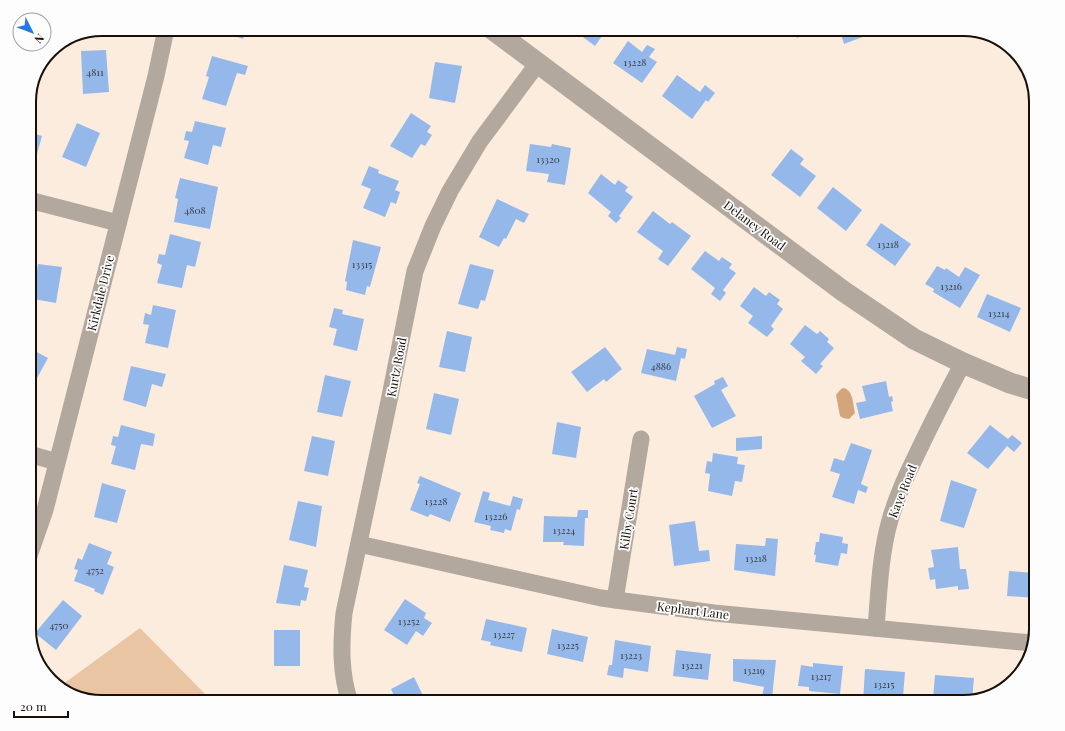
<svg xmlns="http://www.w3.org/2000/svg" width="1065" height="731" font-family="'Playfair Display',serif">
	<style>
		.green { fill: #eac5a4 }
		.water { fill: #d4a57a }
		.building { fill: #95b8ea }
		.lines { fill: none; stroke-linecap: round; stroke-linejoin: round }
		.minor { stroke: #b3a89e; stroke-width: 17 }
		.tertiary { stroke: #b3a89e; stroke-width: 21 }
		.labels { text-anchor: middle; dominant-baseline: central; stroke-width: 3.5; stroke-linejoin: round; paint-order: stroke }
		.number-label { font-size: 10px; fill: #373940 }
		.street-label { font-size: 12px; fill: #180f07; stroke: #fdfdfd }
		.rim { fill: none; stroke: #180f07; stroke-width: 2 }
	</style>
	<rect width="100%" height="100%" fill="#fcecde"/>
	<!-- green -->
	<polygon class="green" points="140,628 212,701 212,702 102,702 61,690 59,687"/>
	<!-- water -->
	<path class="water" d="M843,388C853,389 853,404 855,413L849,419L843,418L840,416L836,395L840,390Z"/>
	<!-- building -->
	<g class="building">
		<polygon points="222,29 247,29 243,39 221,31"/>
		<polygon points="572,29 607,29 595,46"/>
		<polygon points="778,29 803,29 798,38"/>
		<polygon points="839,29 884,29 844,44"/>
		<polygon points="628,41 642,52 647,45 655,49 649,57 657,62 642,83 613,63"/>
		<polygon points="106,50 109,92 83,94 81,51"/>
		<polygon points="212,56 248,66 245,75 237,73 226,106 202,99 209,77 206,76"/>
		<polygon points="435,62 462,66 455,103 429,98"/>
		<polygon points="677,75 700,92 705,85 715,93 708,102 706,100 692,119 662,96"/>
		<polygon points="411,113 431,126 427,132 432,135 425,146 421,144 412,158 390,146"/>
		<polygon points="195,121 226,128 221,147 213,145 208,165 184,158 189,141 184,140 186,131 192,132"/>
		<polygon points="77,123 100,133 86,167 62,157"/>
		<polygon points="29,124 34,126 32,133 42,136 37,154 29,152"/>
		<polygon points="530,144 551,147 552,144 571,148 565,185 547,182 549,174 526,171"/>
		<polygon points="791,149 804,159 800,164 816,176 800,197 771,175"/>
		<polygon points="369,166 379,170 378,173 399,181 395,190 400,192 396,204 391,202 385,217 363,208 371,189 361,185"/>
		<polygon points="601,174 615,185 618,180 628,187 625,191 633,197 619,216 621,218 616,223 608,216 611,212 588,193"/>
		<polygon points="180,178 218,187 210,229 174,222 178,199 175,198"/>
		<polygon points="833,187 862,210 846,231 817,208"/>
		<polygon points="497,199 529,214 524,223 516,219 506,239 504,238 499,247 479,237"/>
		<polygon points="653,211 670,224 672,222 691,236 668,266 658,259 663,251 637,232"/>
		<polygon points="881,223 911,244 895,266 866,245"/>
		<polygon points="170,234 201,242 195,267 187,265 182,288 157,283 162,265 157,263 159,254 165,255"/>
		<polygon points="353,240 381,247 370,287 367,286 365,295 346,290 347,282 345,281"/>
		<polygon points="705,251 719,261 722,257 732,264 729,268 736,273 723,290 726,293 720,301 711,294 715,288 691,269"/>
		<polygon points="38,264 62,267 56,303 33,299"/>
		<polygon points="470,264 494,270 485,301 481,300 478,309 458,304"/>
		<polygon points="937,266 945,270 946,268 959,277 965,267 980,275 960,308 933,292 934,289 925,284"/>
		<polygon points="754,287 766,296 769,292 780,300 777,304 783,309 771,326 774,329 767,337 748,323 753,316 740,306"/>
		<polygon points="987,294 1021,308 1010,332 977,317"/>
		<polygon points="153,305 176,310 168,348 145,343 149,325 143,324 145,313 151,315"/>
		<polygon points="334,308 343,310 342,314 364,319 357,351 333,345 337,329 329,327"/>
		<polygon points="805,325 817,334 820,331 829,339 827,342 834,348 820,364 823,366 816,374 801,361 805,357 790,344"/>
		<polygon points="447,331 472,337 465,372 439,367"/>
		<polygon points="605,347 622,369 606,382 604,379 587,392 571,372"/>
		<polygon points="677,347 687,349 685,359 681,358 676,381 641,373 647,349 675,355"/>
		<polygon points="29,348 48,358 31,389 29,388"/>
		<polygon points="131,366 166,374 162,387 152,384 146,407 123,400"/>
		<polygon points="325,375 351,381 342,417 317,412"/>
		<polygon points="723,377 728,386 721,390 736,416 712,428 694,396 715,384 714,381"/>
		<polygon points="886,381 889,397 892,396 893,401 891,402 893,411 860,419 856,403 866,401 862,386"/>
		<polygon points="434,393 459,399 451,435 426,429"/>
		<polygon points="557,422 581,427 576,458 552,454"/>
		<polygon points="121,425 155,434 153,446 141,444 135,470 111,464 116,446 111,445 113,436 118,437"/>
		<polygon points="990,425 1008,439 1012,435 1022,443 1014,452 1007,446 988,469 967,453"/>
		<polygon points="312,436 335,441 328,476 304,471"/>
		<polygon points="762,436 762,449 736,451 736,438"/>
		<polygon points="851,443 872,450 861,484 868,487 866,493 858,490 854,504 832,497 840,474 830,471 834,458 844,461"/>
		<polygon points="713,453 738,457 737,464 745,465 742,482 735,481 732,496 708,491 710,474 705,473 707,461 712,462"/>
		<polygon points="420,476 461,493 450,522 430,514 428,517 410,510 420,484 417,483"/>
		<polygon points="951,480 977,489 964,528 940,521"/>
		<polygon points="102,483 126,490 117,523 94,517"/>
		<polygon points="483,491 490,493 488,500 510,506 513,496 523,499 520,510 517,509 511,531 505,529 504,533 490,530 491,526 474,522"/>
		<polygon points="298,501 322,506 316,547 289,540"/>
		<polygon points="578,510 588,510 588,518 585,518 584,546 563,545 564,542 543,542 544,516 577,517"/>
		<polygon points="695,521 699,551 709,550 710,561 674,566 669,525"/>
		<polygon points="820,533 843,537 842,543 848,544 847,554 841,553 838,566 815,562 816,555 814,555 816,542 819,542"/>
		<polygon points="766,538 778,539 775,576 734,570 736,544 765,546"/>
		<polygon points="89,543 112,552 107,564 114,567 103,595 94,591 95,589 74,581 78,570 74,569 78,558 82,560"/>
		<polygon points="958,547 960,569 966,569 969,589 958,590 958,586 936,589 935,579 930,580 928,568 934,567 931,550"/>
		<polygon points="1032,563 1036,563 1036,598 1007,596 1009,571 1032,573"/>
		<polygon points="284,565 308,570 304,587 309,588 306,601 301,600 300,606 276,603"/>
		<polygon points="405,599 426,613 424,618 432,623 423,636 416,631 407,645 384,630"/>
		<polygon points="63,600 82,616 56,650 35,633"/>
		<polygon points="486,619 527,628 522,652 490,645 491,642 481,640"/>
		<polygon points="552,629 588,637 583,662 547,654"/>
		<rect x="274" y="630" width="26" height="36"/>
		<polygon points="615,640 651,646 648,672 624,668 623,678 607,675 609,665 612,665"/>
		<polygon points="676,650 711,654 708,680 673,676"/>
		<polygon points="733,659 776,660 772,698 762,696 764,687 733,681"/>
		<polygon points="813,663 843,666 840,694 809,691 809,687 798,686 801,665 813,667"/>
		<polygon points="865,669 905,672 903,697 880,695 879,702 863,702"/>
		<polygon points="935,675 974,678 972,700 963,702 953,702 933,699"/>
		<polygon points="414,677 426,702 397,702 391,689"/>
		<polygon points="1002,681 1010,682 1002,690"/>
	</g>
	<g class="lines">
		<!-- minor -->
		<g class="minor">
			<polyline points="29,200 118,223"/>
			<polyline points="29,454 57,462"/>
			<polyline points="359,544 601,598 714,613 1032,643"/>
			<polyline points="29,556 45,510 156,76 166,29"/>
			<polyline points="615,600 641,439"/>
			<path d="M876,628C879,592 880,555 890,520C896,499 905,478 915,458C930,426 946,395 963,363"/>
			<path d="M350,702C340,674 341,643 344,613L389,401L415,271L433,226L450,191L480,141L538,63"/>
		</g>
		<!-- tertiary -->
		<polyline class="tertiary" points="492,29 843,291 914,339 963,363 1010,383 1036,391"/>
	</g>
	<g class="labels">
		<!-- number labels -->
		<g class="number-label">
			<text x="635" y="62">13228</text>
			<text x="95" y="72">4811</text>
			<text x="548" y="159">13320</text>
			<text x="195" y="210">4808</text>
			<text x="888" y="244">13218</text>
			<text x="362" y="264">13315</text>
			<text x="951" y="286">13216</text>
			<text x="999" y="313">13214</text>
			<text x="661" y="366">4886</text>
			<text x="436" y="501">13228</text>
			<text x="496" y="516">13226</text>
			<text x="564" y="530">13224</text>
			<text x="756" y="558">13218</text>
			<text x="95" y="570">4752</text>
			<text x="409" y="621">13252</text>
			<text x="59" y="625">4750</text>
			<text x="504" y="634">13227</text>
			<text x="568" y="645">13225</text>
			<text x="631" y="655">13223</text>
			<text x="692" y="665">13221</text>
			<text x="754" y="670">13219</text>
			<text x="821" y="676">13217</text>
			<text x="884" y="684">13215</text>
		</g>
		<!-- street labels -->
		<g class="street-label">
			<text transform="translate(755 225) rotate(37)">Delaney Road</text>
			<text transform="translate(100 293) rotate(-76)">Kirkdale Drive</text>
			<text transform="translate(396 367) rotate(-79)">Kurtz Road</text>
			<text transform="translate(902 491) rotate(-68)">Kaye Road</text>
			<text transform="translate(628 519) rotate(-81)">Kilby Court</text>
			<text transform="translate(693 610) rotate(7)">Kephart Lane</text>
		</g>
	</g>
	<!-- crop -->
	<path d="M0 0H1065V731H0ZM102 36H963A66 66 0 0 1 1029 102V629A66 66 0 0 1 963 695H102A66 66 0 0 1 36 629V102A66 66 0 0 1 102 36Z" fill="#fdfdfd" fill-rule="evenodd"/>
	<path class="rim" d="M102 36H963A66 66 0 0 1 1029 102V629A66 66 0 0 1 963 695H102A66 66 0 0 1 36 629V102A66 66 0 0 1 102 36Z"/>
	<!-- north arrow -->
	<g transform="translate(32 32) rotate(132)"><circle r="19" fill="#fdfdfd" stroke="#a19e9b"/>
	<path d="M0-3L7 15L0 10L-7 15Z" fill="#2678e3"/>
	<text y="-6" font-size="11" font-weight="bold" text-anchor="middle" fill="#180f07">N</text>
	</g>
	<!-- scale -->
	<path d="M14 711v6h54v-6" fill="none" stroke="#180f07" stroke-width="2"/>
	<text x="20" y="711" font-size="12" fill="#180f07" stroke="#fdfdfd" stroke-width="3" paint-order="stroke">20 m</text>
</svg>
